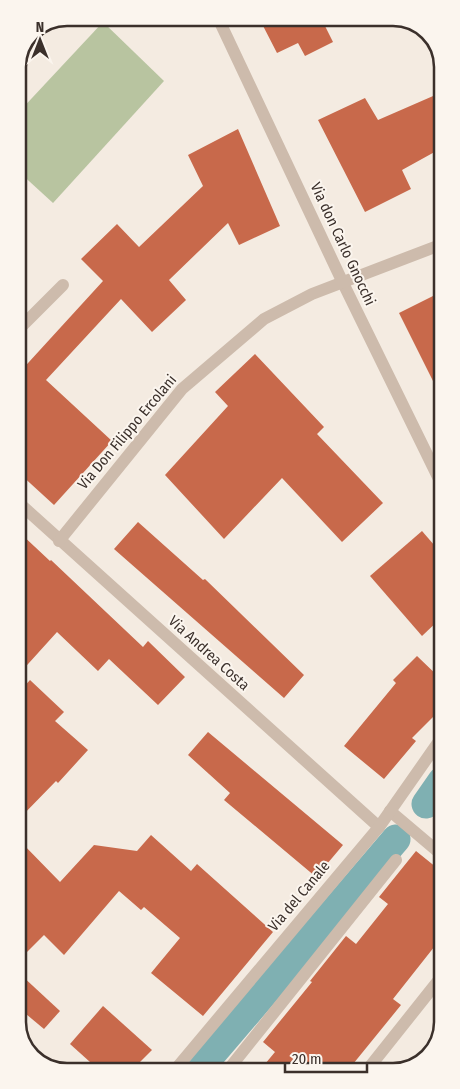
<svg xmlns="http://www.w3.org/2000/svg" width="460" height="1089" font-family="'Fira Sans Condensed',sans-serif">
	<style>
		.green { fill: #b8c4a0 }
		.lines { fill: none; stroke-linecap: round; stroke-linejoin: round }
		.canal { stroke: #7fb0b2; stroke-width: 29 }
		.building { fill: #c8694b }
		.minor { stroke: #cdbbac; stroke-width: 12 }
		.labels { text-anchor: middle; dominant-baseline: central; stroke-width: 4; stroke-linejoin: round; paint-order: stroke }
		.street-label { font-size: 15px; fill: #3b302b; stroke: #fbf5ee }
		.rim { fill: none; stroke: #3b302b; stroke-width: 2.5 }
	</style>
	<rect width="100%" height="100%" fill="#f4ebe1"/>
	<!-- green -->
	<polygon class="green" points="103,22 164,81 53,203 18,171 18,113"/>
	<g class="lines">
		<!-- canal -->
		<g class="canal">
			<polyline points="426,804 442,781"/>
			<polyline points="198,1070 396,839"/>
		</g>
	</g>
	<!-- building -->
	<g class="building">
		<polygon points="259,18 321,18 333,42 305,56 298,43 277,53"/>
		<polygon points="440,93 440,149 402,170 411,189 365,212 318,120 365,98 378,120"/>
		<polygon points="238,129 280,226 239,245 228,223 169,280 186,300 152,332 121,299 46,380 112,441 54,505 19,473 18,374 103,281 81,259 117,224 139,247 203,186 188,155"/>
		<polygon points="441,292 441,397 399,313"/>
		<polygon points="255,354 324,427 317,434 383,503 342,542 282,478 224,539 165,475 228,406 215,392"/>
		<polygon points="138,522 203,580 205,579 304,675 284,698 114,549"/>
		<polygon points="422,531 441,553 441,618 422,636 370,576"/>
		<polygon points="19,532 50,561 51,560 143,647 148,641 185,677 158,705 109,659 98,671 57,632 19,674"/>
		<polygon points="417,656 442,680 442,708 412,738 416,741 384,779 344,746 396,683 393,680"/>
		<polygon points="30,680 64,712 55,721 88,750 58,783 56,781 19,819 19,692"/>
		<polygon points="208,732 343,845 316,877 224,800 230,793 188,755"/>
		<polygon points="151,835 191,871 197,864 273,932 203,1016 151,973 180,938 144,907 141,910 119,891 64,955 44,935 20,959 20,841 60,882 94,845 137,851"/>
		<polygon points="416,851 442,872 442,937 393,999 401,1005 349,1069 260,1070 275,1052 263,1042 312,982 310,981 346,936 356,944 388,904 379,897"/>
		<polygon points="20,974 60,1011 44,1029 20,1009"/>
		<polygon points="103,1006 152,1050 131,1071 100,1071 70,1044"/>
	</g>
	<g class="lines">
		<!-- minor -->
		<g class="minor">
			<polyline points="218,18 343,283 441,483"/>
			<polyline points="18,330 63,285"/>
			<polyline points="19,503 379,827"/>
			<polyline points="59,541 182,389 264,319 312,294 440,245"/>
			<polyline points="390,811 442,855"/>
			<polyline points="368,1069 442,976"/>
			<polyline points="228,1070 396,860"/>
			<polyline points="174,1071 379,827 442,737"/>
		</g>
	</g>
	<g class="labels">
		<!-- street labels -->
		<g class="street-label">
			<text transform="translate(343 244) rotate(65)">Via don Carlo Gnocchi</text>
			<text transform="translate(127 432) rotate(-50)">Via Don Filippo Ercolani</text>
			<text transform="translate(209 653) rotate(42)">Via Andrea Costa</text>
			<text transform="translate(299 896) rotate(-50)">Via del Canale</text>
		</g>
	</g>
	<!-- crop -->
	<path d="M0 0H460V1089H0ZM67 26H393A41 41 0 0 1 434 67V1022A41 41 0 0 1 393 1063H67A41 41 0 0 1 26 1022V67A41 41 0 0 1 67 26Z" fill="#fbf5ee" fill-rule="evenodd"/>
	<path class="rim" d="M67 26H393A41 41 0 0 1 434 67V1022A41 41 0 0 1 393 1063H67A41 41 0 0 1 26 1022V67A41 41 0 0 1 67 26Z"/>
	<!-- north arrow -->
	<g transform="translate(40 40)" stroke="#fbf5ee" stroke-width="4" paint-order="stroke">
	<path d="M0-4L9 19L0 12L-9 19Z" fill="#3b302b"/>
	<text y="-8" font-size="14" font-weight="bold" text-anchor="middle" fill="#3b302b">N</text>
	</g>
	<!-- scale -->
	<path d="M285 1064v8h82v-8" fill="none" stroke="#3b302b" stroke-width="2.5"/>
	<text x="292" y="1064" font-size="15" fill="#3b302b" stroke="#fbf5ee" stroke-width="4" paint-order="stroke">20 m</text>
</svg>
